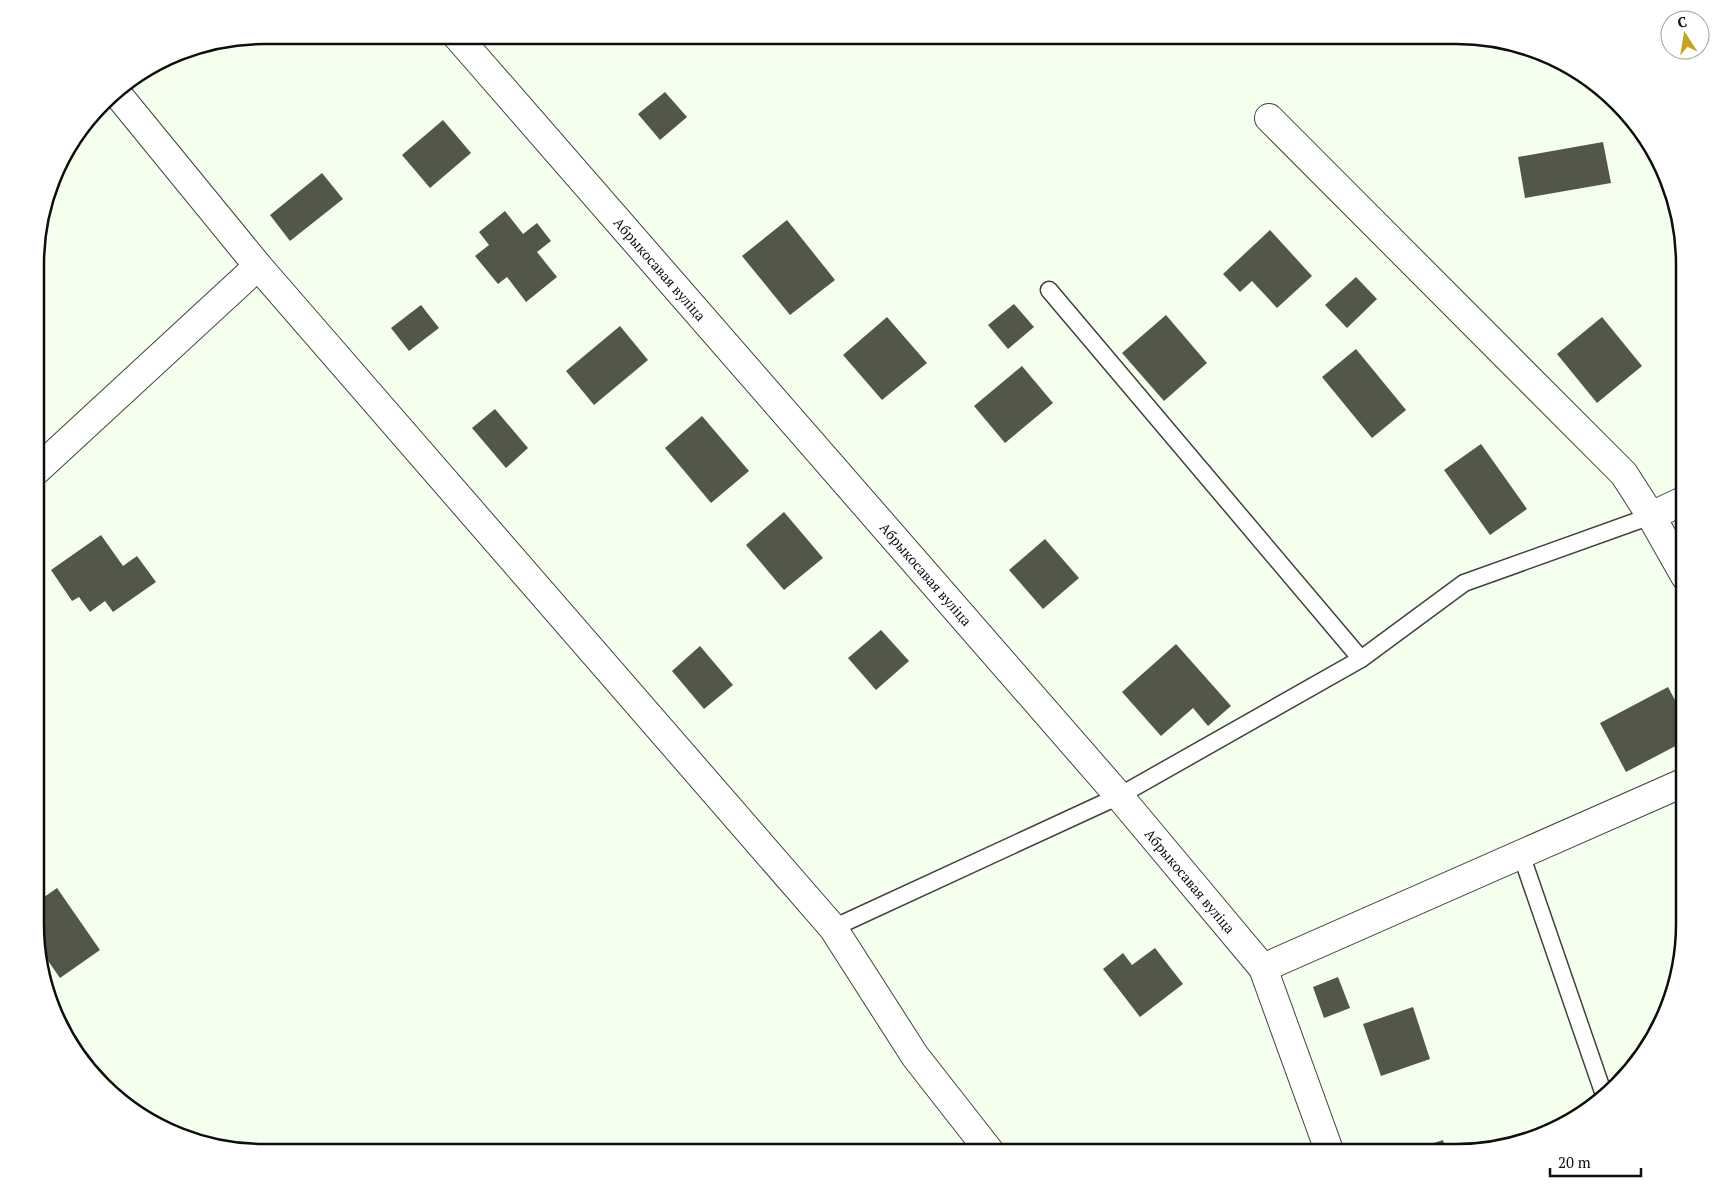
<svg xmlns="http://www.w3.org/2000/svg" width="1720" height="1188" font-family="'PT Serif',serif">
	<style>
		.building { fill: #535749 }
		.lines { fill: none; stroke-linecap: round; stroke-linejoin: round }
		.service-casing { stroke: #414141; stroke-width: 19 }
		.minor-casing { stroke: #414141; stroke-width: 30 }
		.service { stroke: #fff; stroke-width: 16 }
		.minor { stroke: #fff; stroke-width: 28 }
		.labels { text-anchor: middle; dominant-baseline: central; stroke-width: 5; stroke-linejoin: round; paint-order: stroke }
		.street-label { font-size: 14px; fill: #0e0e0e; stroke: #fff }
		.rim { fill: none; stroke: #0e0e0e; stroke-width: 2.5 }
	</style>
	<rect width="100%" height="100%" fill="#f4ffee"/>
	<!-- building -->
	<g class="building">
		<polygon points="665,92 687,117 660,140 638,114"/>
		<polygon points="443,120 471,153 430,188 402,155"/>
		<polygon points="1603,142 1611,183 1525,198 1518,157"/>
		<polygon points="322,173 343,199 290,241 270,215"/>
		<polygon points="505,211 523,234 537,223 551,241 537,252 557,277 526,302 507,277 498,284 475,256 489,245 479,232"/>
		<polygon points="787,220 835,280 790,315 742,256"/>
		<polygon points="1270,230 1312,276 1277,308 1252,281 1240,292 1223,274"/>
		<polygon points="1356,277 1377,299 1347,328 1325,305"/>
		<polygon points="1014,304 1034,327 1008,349 988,325"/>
		<polygon points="421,305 439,328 409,351 391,328"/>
		<polygon points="1166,315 1207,363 1164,401 1122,353"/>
		<polygon points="887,317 927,363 882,400 843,355"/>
		<polygon points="1602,317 1642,366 1597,403 1557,354"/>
		<polygon points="620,326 648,360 594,405 566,371"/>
		<polygon points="1356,349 1406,410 1372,438 1322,377"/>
		<polygon points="1022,366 1053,403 1005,443 974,406"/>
		<polygon points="495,409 528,448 506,468 472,428"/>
		<polygon points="702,416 749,471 711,503 665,448"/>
		<polygon points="1481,444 1527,509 1490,535 1444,470"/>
		<polygon points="784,512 823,558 784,590 746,545"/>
		<polygon points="101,535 123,566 137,556 156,582 113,612 105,601 90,612 79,597 72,601 51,570"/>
		<polygon points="1045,539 1079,578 1043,609 1009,570"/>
		<polygon points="881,630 909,661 876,690 848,658"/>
		<polygon points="1176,644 1231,706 1208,726 1193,708 1161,736 1122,692"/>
		<polygon points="700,646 733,685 704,709 672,671"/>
		<polygon points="1668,687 1685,719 1685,741 1626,772 1600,723"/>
		<polygon points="57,888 100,950 60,978 37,945 37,902"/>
		<polygon points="1155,948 1183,984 1140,1017 1103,969 1123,953 1132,965"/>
		<polygon points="1338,977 1350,1008 1324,1018 1313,987"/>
		<polygon points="1413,1007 1430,1059 1381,1076 1363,1024"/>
		<polygon points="1443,1140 1447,1153 1409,1153 1409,1151"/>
	</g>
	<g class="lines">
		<defs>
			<g id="service">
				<polyline points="1049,290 1361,659"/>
				<polyline points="1521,854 1603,1092"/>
				<polyline points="833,928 1119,796 1361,659 1464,583 1651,516"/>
			</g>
			<g id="minor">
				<polyline points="456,35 1119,796 1263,968 1330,1153"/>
				<polyline points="115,91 258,266 833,928 915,1056 991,1153"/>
				<polyline points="1269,118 1624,474 1651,516 1685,576"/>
				<polyline points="37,470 258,266"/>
				<polyline points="1651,516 1685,500"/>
				<polyline points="1263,968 1685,782"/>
			</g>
		</defs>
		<!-- service casing -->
		<use href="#service" class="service-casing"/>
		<!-- minor casing -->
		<use href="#minor" class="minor-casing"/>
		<!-- service -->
		<use href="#service" class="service"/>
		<!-- minor -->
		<use href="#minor" class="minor"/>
	</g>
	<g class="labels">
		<!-- street labels -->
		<g class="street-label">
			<text transform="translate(660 269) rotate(49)">Абрыкосавая вуліца</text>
			<text transform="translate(926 574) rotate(49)">Абрыкосавая вуліца</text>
			<text transform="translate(1190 881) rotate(50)">Абрыкосавая вуліца</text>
		</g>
	</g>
	<!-- crop -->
	<path d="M0 0H1720V1188H0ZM264 44H1456A220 220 0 0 1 1676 264V924A220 220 0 0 1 1456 1144H264A220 220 0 0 1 44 924V264A220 220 0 0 1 264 44Z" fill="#fff" fill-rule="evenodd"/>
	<path class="rim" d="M264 44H1456A220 220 0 0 1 1676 264V924A220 220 0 0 1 1456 1144H264A220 220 0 0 1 44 924V264A220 220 0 0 1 264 44Z"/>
	<!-- north arrow -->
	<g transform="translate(1685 35) rotate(348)"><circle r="24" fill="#ffffff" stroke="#9f9f9f"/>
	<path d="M0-4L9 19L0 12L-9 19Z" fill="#c4a520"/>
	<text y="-8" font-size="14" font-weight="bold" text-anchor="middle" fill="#0e0e0e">С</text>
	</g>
	<!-- scale -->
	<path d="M1550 1168v8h91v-8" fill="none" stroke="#0e0e0e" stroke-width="2.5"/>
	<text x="1558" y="1168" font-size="15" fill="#0e0e0e" stroke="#ffffff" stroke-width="4" paint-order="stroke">20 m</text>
</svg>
